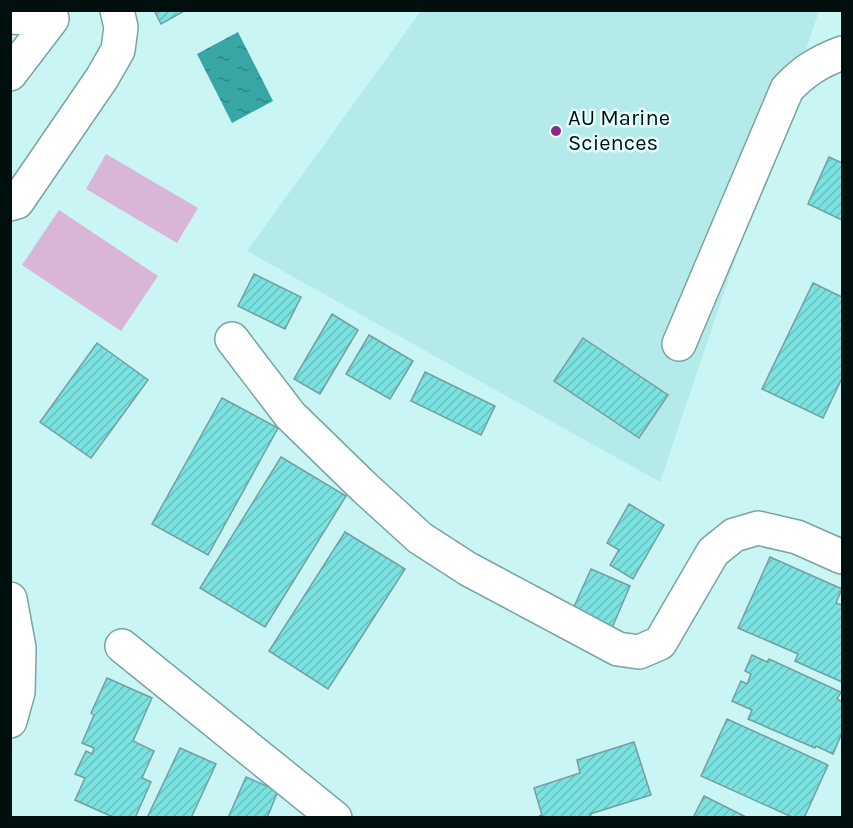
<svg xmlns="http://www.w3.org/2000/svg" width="853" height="828" font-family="Karla,sans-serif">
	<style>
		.built { fill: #b4ebea }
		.garden { fill: #d9b6d8 }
		.water { fill: url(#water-ripples) }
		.building { fill: url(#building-hatch); stroke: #759f9e; stroke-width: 1.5 }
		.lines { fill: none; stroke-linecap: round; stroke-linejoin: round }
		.minor-casing { stroke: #7aa4a3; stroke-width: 36 }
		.minor { stroke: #fff; stroke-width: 33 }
		.poi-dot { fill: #8c278e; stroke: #e5fffe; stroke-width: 2 }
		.labels { text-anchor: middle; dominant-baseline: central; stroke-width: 5; stroke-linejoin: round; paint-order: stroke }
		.poi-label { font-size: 22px; fill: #020f0f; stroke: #e5fffe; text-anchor: start }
	</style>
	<defs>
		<pattern id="water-ripples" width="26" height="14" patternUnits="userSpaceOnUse" patternTransform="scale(1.5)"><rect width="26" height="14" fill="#38a6a5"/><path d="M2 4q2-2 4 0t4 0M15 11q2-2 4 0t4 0" fill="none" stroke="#2d8685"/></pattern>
		<pattern id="building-hatch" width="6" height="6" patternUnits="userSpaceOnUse" patternTransform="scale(1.5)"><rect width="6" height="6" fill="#7ae2e0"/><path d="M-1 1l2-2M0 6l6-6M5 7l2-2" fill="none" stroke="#68c1bf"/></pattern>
	</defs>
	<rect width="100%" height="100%" fill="#c9f5f4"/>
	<!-- built -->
	<polygon class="built" points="421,11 819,11 660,482 247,251"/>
	<!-- garden -->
	<g class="garden">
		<polygon points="106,154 198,208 177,243 86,189"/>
		<polygon points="59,210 158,276 121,331 22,265"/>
	</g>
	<!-- water -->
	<polygon class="water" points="238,32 273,101 232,123 197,54"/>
	<!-- building -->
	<g class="building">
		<polygon points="154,10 186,10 161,24"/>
		<polygon points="829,157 842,163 842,220 808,204"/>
		<polygon points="254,274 301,297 285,329 238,306"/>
		<polygon points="813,283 842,297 842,378 823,418 762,389"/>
		<polygon points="332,314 358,330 320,394 294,379"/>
		<polygon points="369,335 413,361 390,399 346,374"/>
		<polygon points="583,338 668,395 639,438 554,381"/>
		<polygon points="97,343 148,380 91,458 40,422"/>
		<polygon points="425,372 495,406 481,435 411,401"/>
		<polygon points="222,398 278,428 208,555 152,524"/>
		<polygon points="281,457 346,496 265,627 200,588"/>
		<polygon points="629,504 664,525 633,579 610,565 619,550 607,543"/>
		<polygon points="345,532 405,569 328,689 269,651"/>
		<polygon points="770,557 842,589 836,603 842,605 842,682 795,661 798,654 738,628"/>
		<polygon points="591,569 630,586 612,628 572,611"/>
		<polygon points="752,655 767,662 769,659 841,692 837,699 842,702 842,733 833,754 816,746 815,748 748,719 752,710 732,701 741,681 747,684 751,674 745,671"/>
		<polygon points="107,678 152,698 133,741 154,751 142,778 151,782 135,818 115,818 75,800 85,778 75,774 86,751 92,754 94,748 82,743 94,715 91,713"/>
		<polygon points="727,719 828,765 804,818 794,818 701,776"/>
		<polygon points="634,742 651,795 590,814 592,818 535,818 542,815 534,788 580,773 577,760"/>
		<polygon points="180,748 216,764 191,818 147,818"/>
		<polygon points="246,777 278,791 267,818 228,818"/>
		<polygon points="704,796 748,818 693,818"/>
	</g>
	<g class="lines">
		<defs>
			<g id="minor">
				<polyline points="10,17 52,19 10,74"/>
				<polyline points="10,204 17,202 102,78 118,50 121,27 117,10"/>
				<polyline points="232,339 290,415 365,488 420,538 468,569 618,649 639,652 660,643 713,552 734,535 758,528 797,537 842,557"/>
				<path d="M679,344L787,89C805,70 819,62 842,53"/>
				<polyline points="10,599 19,648 18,692 10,721"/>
				<polyline points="122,646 335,818"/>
			</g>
		</defs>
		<!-- minor casing -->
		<use href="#minor" class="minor-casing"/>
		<!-- minor -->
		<use href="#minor" class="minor"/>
	</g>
	<!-- markers -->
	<circle class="poi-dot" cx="556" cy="131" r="6"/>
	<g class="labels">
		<!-- poi labels -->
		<g class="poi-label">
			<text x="568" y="118">AU Marine<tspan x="568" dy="25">Sciences</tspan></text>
		</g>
	</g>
	<!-- border -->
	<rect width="853" height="828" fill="none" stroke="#020f0f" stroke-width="24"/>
</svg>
